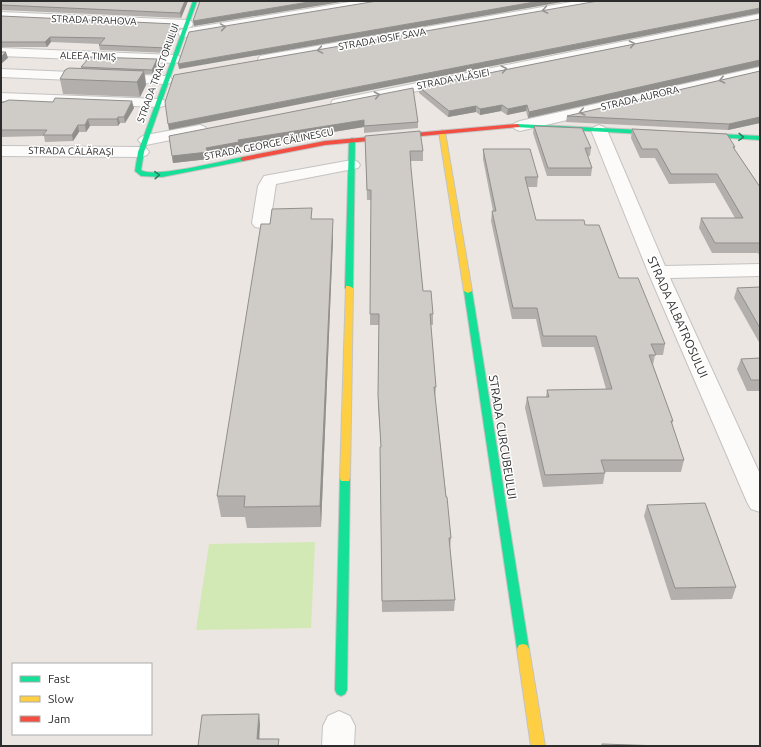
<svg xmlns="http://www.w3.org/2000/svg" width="761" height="747" font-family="Ubuntu,sans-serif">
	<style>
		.green { fill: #d2e9b6 }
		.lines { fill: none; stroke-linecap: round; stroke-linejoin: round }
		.street-casing { stroke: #c4c3c3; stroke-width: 2 }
		.fast-casing { stroke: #c4c3c3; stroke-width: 2 }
		.slow-casing { stroke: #c4c3c3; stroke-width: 2 }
		.jam-casing { stroke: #c4c3c3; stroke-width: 2 }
		.street { fill: #fcfbfa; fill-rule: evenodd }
		.fast { fill: #16e098; fill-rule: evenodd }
		.slow { fill: #ffcf43; fill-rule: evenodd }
		.jam { fill: #f24e42; fill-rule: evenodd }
		.wall { fill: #b2afac }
		.shaded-wall { fill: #918f8c }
		.building { fill: #cfccc8; stroke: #918f8c }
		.oneway { stroke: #949493 }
		.oneway2 { stroke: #218662 }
		.labels { text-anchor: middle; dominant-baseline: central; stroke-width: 3; stroke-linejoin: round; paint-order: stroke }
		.far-street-label { font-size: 10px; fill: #2c2c2c; stroke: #fff }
		.street-label { font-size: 12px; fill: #2c2c2c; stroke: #fff }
	</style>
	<rect width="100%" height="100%" fill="#ebe6e1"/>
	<!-- green -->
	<polygon class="green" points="315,542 311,628 196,630 209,544"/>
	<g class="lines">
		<defs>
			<g id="street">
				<polygon points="356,1 383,1 381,3 377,5 184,37 180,36 178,33 180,30 184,29"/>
				<polygon points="577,1 603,1 601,3 597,5 265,63 260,62 258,59 260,56 265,55"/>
				<polygon points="1,12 187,20 191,21 193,24 191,27 187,28 1,20"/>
				<polygon points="760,14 760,22 338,107 333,106 331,103 333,100 338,99"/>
				<polygon points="1,48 174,55 179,56 181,59 179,62 174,63 1,56"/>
				<polygon points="760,67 760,75 520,131 515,129 512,126 515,123 520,121"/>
				<polygon points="1,69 165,76 170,77 172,80 170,83 165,84 1,77"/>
				<polygon points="1,93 159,99 164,100 166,103 164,106 159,107 1,101"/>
				<polygon points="200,125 205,127 208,130 205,133 146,145 141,143 138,140 141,137 146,135"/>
				<polygon points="599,125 604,127 607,130 665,266 760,264 760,276 670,278 760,474 760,512 751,509 747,502 648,272 591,130 594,127"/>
				<polygon points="1,146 141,147 147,149 149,152 147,155 141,157 1,156"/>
				<polygon points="352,160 358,162 360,165 358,168 276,184 270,223 267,227 261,228 255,227 252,223 258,186 264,176"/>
				<polygon points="339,711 350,716 355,726 354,746 322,746 323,726 328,716"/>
			</g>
			<g id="fast">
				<path d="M193,1H197L144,152L141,170C152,179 226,160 243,157L246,159L243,161L162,177L141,176L135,171L138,152Z"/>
				<polygon points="517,124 661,131 664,133 661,135 515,127 514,126"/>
				<polygon points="699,133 760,136 760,140 697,136 696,135"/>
				<polygon points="352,138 355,140 353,288 349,290 345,288 349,140"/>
				<polygon points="465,289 471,289 472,291 529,649 527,653 523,654 519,653 517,649 464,291"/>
				<polygon points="345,474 349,475 350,478 347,690 345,694 341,696 337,694 335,690 340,478 341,475"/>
			</g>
			<g id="slow">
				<polygon points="442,130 445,132 472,291 468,293 464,291 439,132"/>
				<polygon points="346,286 349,286 353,288 350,478 349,481 341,481 340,478"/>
				<polygon points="523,644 527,645 529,649 545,746 531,746 517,649 519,645"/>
			</g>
			<polygon id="jam" points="517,124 520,126 519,127 325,145 243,161 240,159 243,157 325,141"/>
		</defs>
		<!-- street casing -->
		<use href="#street" class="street-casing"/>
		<!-- fast casing -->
		<use href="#fast" class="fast-casing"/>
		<!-- slow casing -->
		<use href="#slow" class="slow-casing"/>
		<!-- jam casing -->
		<use href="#jam" class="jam-casing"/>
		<!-- street -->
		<use href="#street" class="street"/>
		<!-- fast -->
		<use href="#fast" class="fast"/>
		<!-- slow -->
		<use href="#slow" class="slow"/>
		<!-- jam -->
		<use href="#jam" class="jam"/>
	</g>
	<!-- wall -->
	<g class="wall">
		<polygon points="1,1 188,1 181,18 1,10"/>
		<polygon points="1,16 177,29 168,53 100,50 99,45 100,44 51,42 47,47 1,47"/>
		<polygon points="760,19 760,66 528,118 526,111 507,115 501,111 480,115 476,112 448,117 419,93 419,87"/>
		<polygon points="157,59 158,64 152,74 145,74 146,85 140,97 63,94 60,79 82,69 81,67"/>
		<polygon points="760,71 760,123 728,130 566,122 567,116"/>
		<polygon points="1,103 134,108 125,123 120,123 118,126 90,126 86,132 79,132 73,141 45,142 44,136 1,137"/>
		<polygon points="418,122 418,128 364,133 364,127 240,147 240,149 208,155 209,159 173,163 169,136"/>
		<polygon points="534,126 591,148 590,156 588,156 592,168 591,176 547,176 533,133"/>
		<polygon points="632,129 735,147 734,149 760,187 760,257 758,253 712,253 699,228 701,218 735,218 715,183 669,184 655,158 640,158 631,138"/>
		<polygon points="365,136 423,151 423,161 410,161 423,291 433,314 433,325 431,325 436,387 435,398 451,538 450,548 455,600 454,611 382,612 380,459 381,447 378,406 379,325 370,325 371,200 367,200"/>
		<polygon points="483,149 538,177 537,187 528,187 536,220 585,225 619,278 665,344 663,355 655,355 653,365 673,421 672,424 684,460 681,472 605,472 603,484 543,487 525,408 527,397 546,397 547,390 606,389 594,347 542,347 536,319 512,319 491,221 492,211 493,211 483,159"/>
		<polygon points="312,219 333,238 321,527 247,528 245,517 221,517 217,496 270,224"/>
		<polygon points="760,287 760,344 734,298 737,288"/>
		<polygon points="760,358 760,391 747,391 737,369 741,359"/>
		<polygon points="647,505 736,587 732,599 671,600 644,516"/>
	</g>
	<!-- shaded-wall -->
	<g class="shaded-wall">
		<polygon points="185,1 188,1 181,18 180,13"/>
		<polygon points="315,1 347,1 194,26 193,21"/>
		<polygon points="540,1 568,1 179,69 178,64"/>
		<polygon points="760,8 760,13 169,130 168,124"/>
		<polygon points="176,24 177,29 168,53 167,48"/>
		<polygon points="50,37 51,42 47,47 45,42"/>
		<polygon points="6,52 8,58 1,64 1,57"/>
		<polygon points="157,59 158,64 152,74 152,70"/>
		<polygon points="760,60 760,66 528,118 529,112"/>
		<polygon points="144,71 146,85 140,97 137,82"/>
		<polygon points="132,101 134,108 125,123 124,117"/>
		<polygon points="502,105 501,111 480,115 480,109"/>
		<polygon points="527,105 526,111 507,115 508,109"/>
		<polygon points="476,106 476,112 448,117 449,111"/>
		<polygon points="118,117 120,123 118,126 117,119"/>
		<polygon points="760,117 760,123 728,130 729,124"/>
		<polygon points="88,119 90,126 86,132 85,125"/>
		<polygon points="364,120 364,127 240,147 240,149 208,155 209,159 173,163 172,156 206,148 238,140"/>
		<polygon points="78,125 79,132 73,141 72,135"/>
		<polygon points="333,219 333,238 321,527 320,506"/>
		<polygon points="259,714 260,724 259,746 257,739"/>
	</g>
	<!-- building -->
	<g class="building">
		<polygon points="1,1 185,1 180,13 1,5"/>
		<polygon points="200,1 315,1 193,21"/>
		<polygon points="377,1 540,1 178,64 189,32"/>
		<polygon points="598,1 760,1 760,8 168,124 165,102 174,75"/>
		<polygon points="1,16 176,24 167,48 99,45 105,38 50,37 45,42 1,42"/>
		<polygon points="760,19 760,60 529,112 527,105 508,109 502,105 480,109 476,106 449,111 419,87"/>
		<polygon points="1,52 6,52 1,57"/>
		<polygon points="90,57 157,59 152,70 81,67"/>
		<polygon points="69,68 144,71 137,82 60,79 65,70"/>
		<polygon points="760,71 760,117 729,124 567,116"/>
		<polygon points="413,88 418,122 364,126 364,120 238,140 239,142 206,148 208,152 172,156 169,136"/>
		<polygon points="55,98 132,101 124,117 118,117 117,119 88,119 85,125 78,125 72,135 43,135 47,130 1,130 1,103 9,100 53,102"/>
		<polygon points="534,126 582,128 591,148 585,148 592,168 548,168"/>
		<polygon points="632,129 727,134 735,147 733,147 760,187 760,243 715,243 701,218 743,218 717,174 671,174 657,149 642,149"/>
		<polygon points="420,131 423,151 410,151 411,168 423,291 431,291 433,314 430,314 436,387 434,387 446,497 447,497 451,538 449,538 455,600 382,601 380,447 381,447 378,395 379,314 370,314 371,190 367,190 365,136"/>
		<polygon points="483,149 530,149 538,177 525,177 536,220 584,220 585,225 599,225 619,278 638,278 665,344 651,344 656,355 649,355 673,421 671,421 684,460 601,460 605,473 545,475 527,397 549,397 547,390 612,389 596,336 543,336 537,308 513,308 492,211 496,211"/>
		<polygon points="312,208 311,219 333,219 320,506 244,507 245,496 217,496 261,224 270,224 272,209"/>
		<polygon points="760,287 760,328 737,288"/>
		<polygon points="760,358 760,380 751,380 741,359"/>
		<polygon points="705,503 736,587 675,588 647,505"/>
		<polygon points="259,714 257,739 279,739 278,746 198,746 202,715"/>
		<polygon points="602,744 662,746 602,746"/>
	</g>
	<!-- one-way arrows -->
	<defs><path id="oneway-chevron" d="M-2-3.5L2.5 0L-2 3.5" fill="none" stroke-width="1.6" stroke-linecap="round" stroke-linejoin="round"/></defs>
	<g class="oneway">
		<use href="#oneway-chevron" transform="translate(545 10) rotate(170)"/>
		<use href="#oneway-chevron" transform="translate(223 27) rotate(-9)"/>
		<use href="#oneway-chevron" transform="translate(632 44) rotate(-11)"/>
		<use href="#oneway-chevron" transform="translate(320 50) rotate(170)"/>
		<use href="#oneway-chevron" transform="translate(504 69) rotate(-11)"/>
		<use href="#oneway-chevron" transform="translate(722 80) rotate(167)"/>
		<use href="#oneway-chevron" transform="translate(377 95) rotate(-11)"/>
		<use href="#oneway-chevron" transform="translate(582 112) rotate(167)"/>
	</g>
	<g class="oneway2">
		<use href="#oneway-chevron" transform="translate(741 137) rotate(3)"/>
		<use href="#oneway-chevron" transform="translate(157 175) rotate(-4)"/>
	</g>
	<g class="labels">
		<!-- far-street labels -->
		<g class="far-street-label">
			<text transform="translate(94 20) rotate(2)">STRADA PRAHOVA</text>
			<text transform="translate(382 39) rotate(-10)">STRADA IOSIF SAVA</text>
			<text transform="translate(88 56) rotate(2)">ALEEA TIMIȘ</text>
			<text transform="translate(158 73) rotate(-70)">STRADA TRACTORULUI</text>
			<text transform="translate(453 79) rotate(-11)">STRADA VLĂSIEI</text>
			<text transform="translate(640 98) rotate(-13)">STRADA AURORA</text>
			<text transform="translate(269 144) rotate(-11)">STRADA GEORGE CĂLINESCU</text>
			<text transform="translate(71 151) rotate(1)">STRADA CĂLĂRAȘI</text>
		</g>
		<!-- street labels -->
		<g class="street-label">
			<text transform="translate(678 317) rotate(66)">STRADA ALBATROSULUI</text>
			<text transform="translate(503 437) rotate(81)">STRADA CURCUBEULUI</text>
		</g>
	</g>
	<!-- border -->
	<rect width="761" height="747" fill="none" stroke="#2c2c2c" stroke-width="4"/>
	<!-- legend -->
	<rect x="12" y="663" width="140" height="72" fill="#ffffff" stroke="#ababab"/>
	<rect x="20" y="676" width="20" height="6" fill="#16e098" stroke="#ababab"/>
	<text x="48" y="683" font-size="12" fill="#2c2c2c">Fast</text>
	<rect x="20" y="696" width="20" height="6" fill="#ffcf43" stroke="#ababab"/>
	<text x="48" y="703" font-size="12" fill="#2c2c2c">Slow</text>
	<rect x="20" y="716" width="20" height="6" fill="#f24e42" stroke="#ababab"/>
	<text x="48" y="723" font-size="12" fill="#2c2c2c">Jam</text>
</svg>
